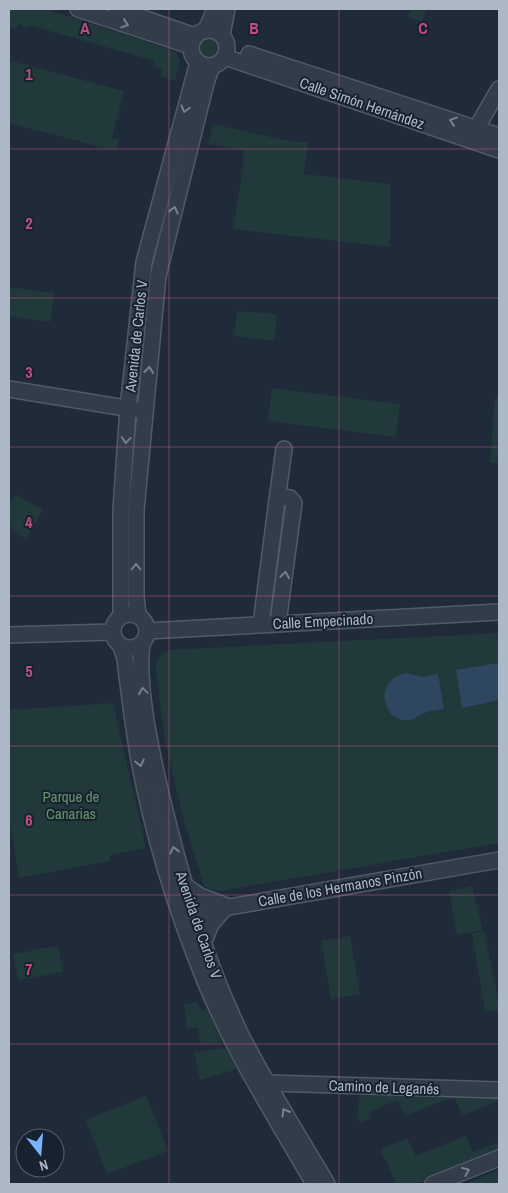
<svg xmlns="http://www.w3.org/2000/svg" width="508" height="1193" font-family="'Archivo Narrow',sans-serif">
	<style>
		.green { fill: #21393a }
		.water { fill: #2f4660 }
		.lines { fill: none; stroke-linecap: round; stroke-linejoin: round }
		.minor-casing { stroke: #505b67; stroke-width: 18 }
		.minor { stroke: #333d4a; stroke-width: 15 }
		.oneway { stroke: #76818e }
		.grid { fill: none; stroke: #bb5080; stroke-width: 1; stroke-opacity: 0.55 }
		.labels { text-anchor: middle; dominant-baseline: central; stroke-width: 4; stroke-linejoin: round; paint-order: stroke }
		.street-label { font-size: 15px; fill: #adb8c6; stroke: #18222e }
		.park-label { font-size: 15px; fill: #63986d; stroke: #18222e }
		.grid-label { font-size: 16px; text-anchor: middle; font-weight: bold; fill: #bb5080; stroke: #18222e; stroke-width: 4; stroke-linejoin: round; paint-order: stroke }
	</style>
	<rect width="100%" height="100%" fill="#1f2b39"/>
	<!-- green -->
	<g class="green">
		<polygon points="9,9 46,9 175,51 180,61 175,81 161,77 162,70 154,67 155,61 29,25 28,28 18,24 16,29 9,27"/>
		<polygon points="411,9 426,9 422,22 408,17"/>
		<circle cx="209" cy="48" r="11"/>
		<polygon points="11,61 124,91 112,138 119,140 116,151 9,123 9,68"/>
		<polygon points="213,124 292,142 308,142 304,174 390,184 390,247 233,229 243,168 243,150 208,144"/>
		<polygon points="9,287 54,293 50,322 9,316"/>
		<polygon points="237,311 277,314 274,341 234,336"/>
		<polygon points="272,388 400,404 396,437 268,421"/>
		<polygon points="495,397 499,398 499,463 490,463"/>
		<polygon points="16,495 43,510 26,539 9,526 9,505"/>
		<polygon points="499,633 499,843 219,891 204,886 181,810 164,735 155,664 159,657 169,650"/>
		<polygon points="113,703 146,848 110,855 110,861 19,878 9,816 9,710"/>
		<polygon points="472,886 483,930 457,935 449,891"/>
		<polygon points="484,931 499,1003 499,1010 485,1012 472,934"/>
		<polygon points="350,936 360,994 331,1000 321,941"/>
		<polygon points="58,946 63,972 18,980 13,954"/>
		<polygon points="197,1002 202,1011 207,1010 222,1042 201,1045 198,1028 187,1029 184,1004"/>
		<polygon points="225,1048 236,1066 234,1070 200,1080 194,1052"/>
		<polygon points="361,1089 499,1093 499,1101 462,1115 455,1099 451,1098 405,1116 398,1101 395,1101 369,1112 371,1119 360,1122 357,1117"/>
		<polygon points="146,1096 168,1151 107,1174 86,1120"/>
		<polygon points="466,1136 473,1152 499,1142 499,1150 417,1184 397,1184 380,1149 407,1138 416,1156"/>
		<polygon points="499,1170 499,1184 465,1184"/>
	</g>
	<!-- water -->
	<g class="water">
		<polygon points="499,663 499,700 462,708 456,670"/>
		<path d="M406,673L422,677L438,674L444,709C439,710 432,710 427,712C412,718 410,726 392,715C378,698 384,678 406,673Z"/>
	</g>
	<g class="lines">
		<defs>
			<g id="minor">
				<polyline points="78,9 191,46"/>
				<polyline points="117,9 195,36"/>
				<circle cx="209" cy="48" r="18"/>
				<polyline points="206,30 215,9"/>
				<polyline points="222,35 227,9"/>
				<polyline points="249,54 499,136"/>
				<polyline points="225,57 499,150"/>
				<polyline points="473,139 476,129 499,89"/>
				<polyline points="9,389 138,410"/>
				<polyline points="277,500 284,449"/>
				<circle cx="130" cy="631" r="17"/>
				<polyline points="121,616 121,510 128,408 144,262 198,62"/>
				<polyline points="138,616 136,595 136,510 158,276 206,83 212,66"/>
				<polyline points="261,624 277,500 282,497 290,498 294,503 278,623"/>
				<polyline points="147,631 499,612"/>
				<polyline points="9,635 113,632"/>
				<path d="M142,643C137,683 149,741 158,781C178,868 202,953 240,1033C266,1085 298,1134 327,1184"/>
				<path d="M121,646L125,659C129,692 133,726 139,760C153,835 176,910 205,981C234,1052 276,1118 314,1184"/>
				<polyline points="184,885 200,896 227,906 211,924 203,944"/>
				<polyline points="183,915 499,860"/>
				<polyline points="269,1083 499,1090"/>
				<polyline points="433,1184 499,1158"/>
			</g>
		</defs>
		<!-- minor casing -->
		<use href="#minor" class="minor-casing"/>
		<!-- minor -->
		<use href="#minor" class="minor"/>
	</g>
	<!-- one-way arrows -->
	<defs><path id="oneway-chevron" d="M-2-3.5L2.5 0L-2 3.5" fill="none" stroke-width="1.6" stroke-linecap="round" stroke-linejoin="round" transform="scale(1.25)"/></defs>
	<g class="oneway">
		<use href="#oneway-chevron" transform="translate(125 24) rotate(18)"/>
		<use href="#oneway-chevron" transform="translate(185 109) rotate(105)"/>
		<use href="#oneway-chevron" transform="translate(453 121) rotate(-162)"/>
		<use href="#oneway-chevron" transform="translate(174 210) rotate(-76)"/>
		<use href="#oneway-chevron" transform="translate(149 370) rotate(-84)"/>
		<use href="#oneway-chevron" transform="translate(126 440) rotate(94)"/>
		<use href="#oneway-chevron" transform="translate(136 567) rotate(-90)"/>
		<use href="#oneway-chevron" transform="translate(285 575) rotate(-82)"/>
		<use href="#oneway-chevron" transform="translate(143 691) rotate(-98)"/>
		<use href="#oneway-chevron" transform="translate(140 763) rotate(78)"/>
		<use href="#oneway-chevron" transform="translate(174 850) rotate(-104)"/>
		<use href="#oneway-chevron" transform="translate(285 1112) rotate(-120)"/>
		<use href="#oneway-chevron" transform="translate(466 1171) rotate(-22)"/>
	</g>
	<!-- grid -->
	<path class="grid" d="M169,9V1184M339,9V1184M9,149H499M9,298H499M9,447H499M9,596H499M9,746H499M9,895H499M9,1044H499"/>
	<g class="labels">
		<!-- street labels -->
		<g class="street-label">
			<text transform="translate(362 103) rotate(19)">Calle Simón Hernández</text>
			<text transform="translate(136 336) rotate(-84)">Avenida de Carlos V</text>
			<text transform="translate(323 621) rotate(-3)">Calle Empecinado</text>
			<text transform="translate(340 887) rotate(-10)">Calle de los Hermanos Pinzón</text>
			<text transform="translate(199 925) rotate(71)">Avenida de Carlos V</text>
			<text transform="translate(384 1087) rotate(2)">Camino de Leganés</text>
		</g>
		<!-- park labels -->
		<g class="park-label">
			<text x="71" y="796">Parque de<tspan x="71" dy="17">Canarias</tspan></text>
		</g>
	</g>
	<g class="grid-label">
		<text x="85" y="34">A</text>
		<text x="254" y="34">B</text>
		<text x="423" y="34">C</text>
		<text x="29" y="80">1</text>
		<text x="29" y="229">2</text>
		<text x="29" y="378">3</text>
		<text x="29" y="528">4</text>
		<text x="29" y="677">5</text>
		<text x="29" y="826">6</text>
		<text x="29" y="975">7</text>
	</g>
	<!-- border -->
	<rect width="508" height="1193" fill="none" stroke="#adb8c6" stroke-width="20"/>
	<!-- north arrow -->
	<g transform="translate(40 1153) rotate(163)"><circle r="24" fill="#18222e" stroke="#545e6b"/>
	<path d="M0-4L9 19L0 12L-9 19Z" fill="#7ab3ff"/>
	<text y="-8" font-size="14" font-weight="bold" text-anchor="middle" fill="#adb8c6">N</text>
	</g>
</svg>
